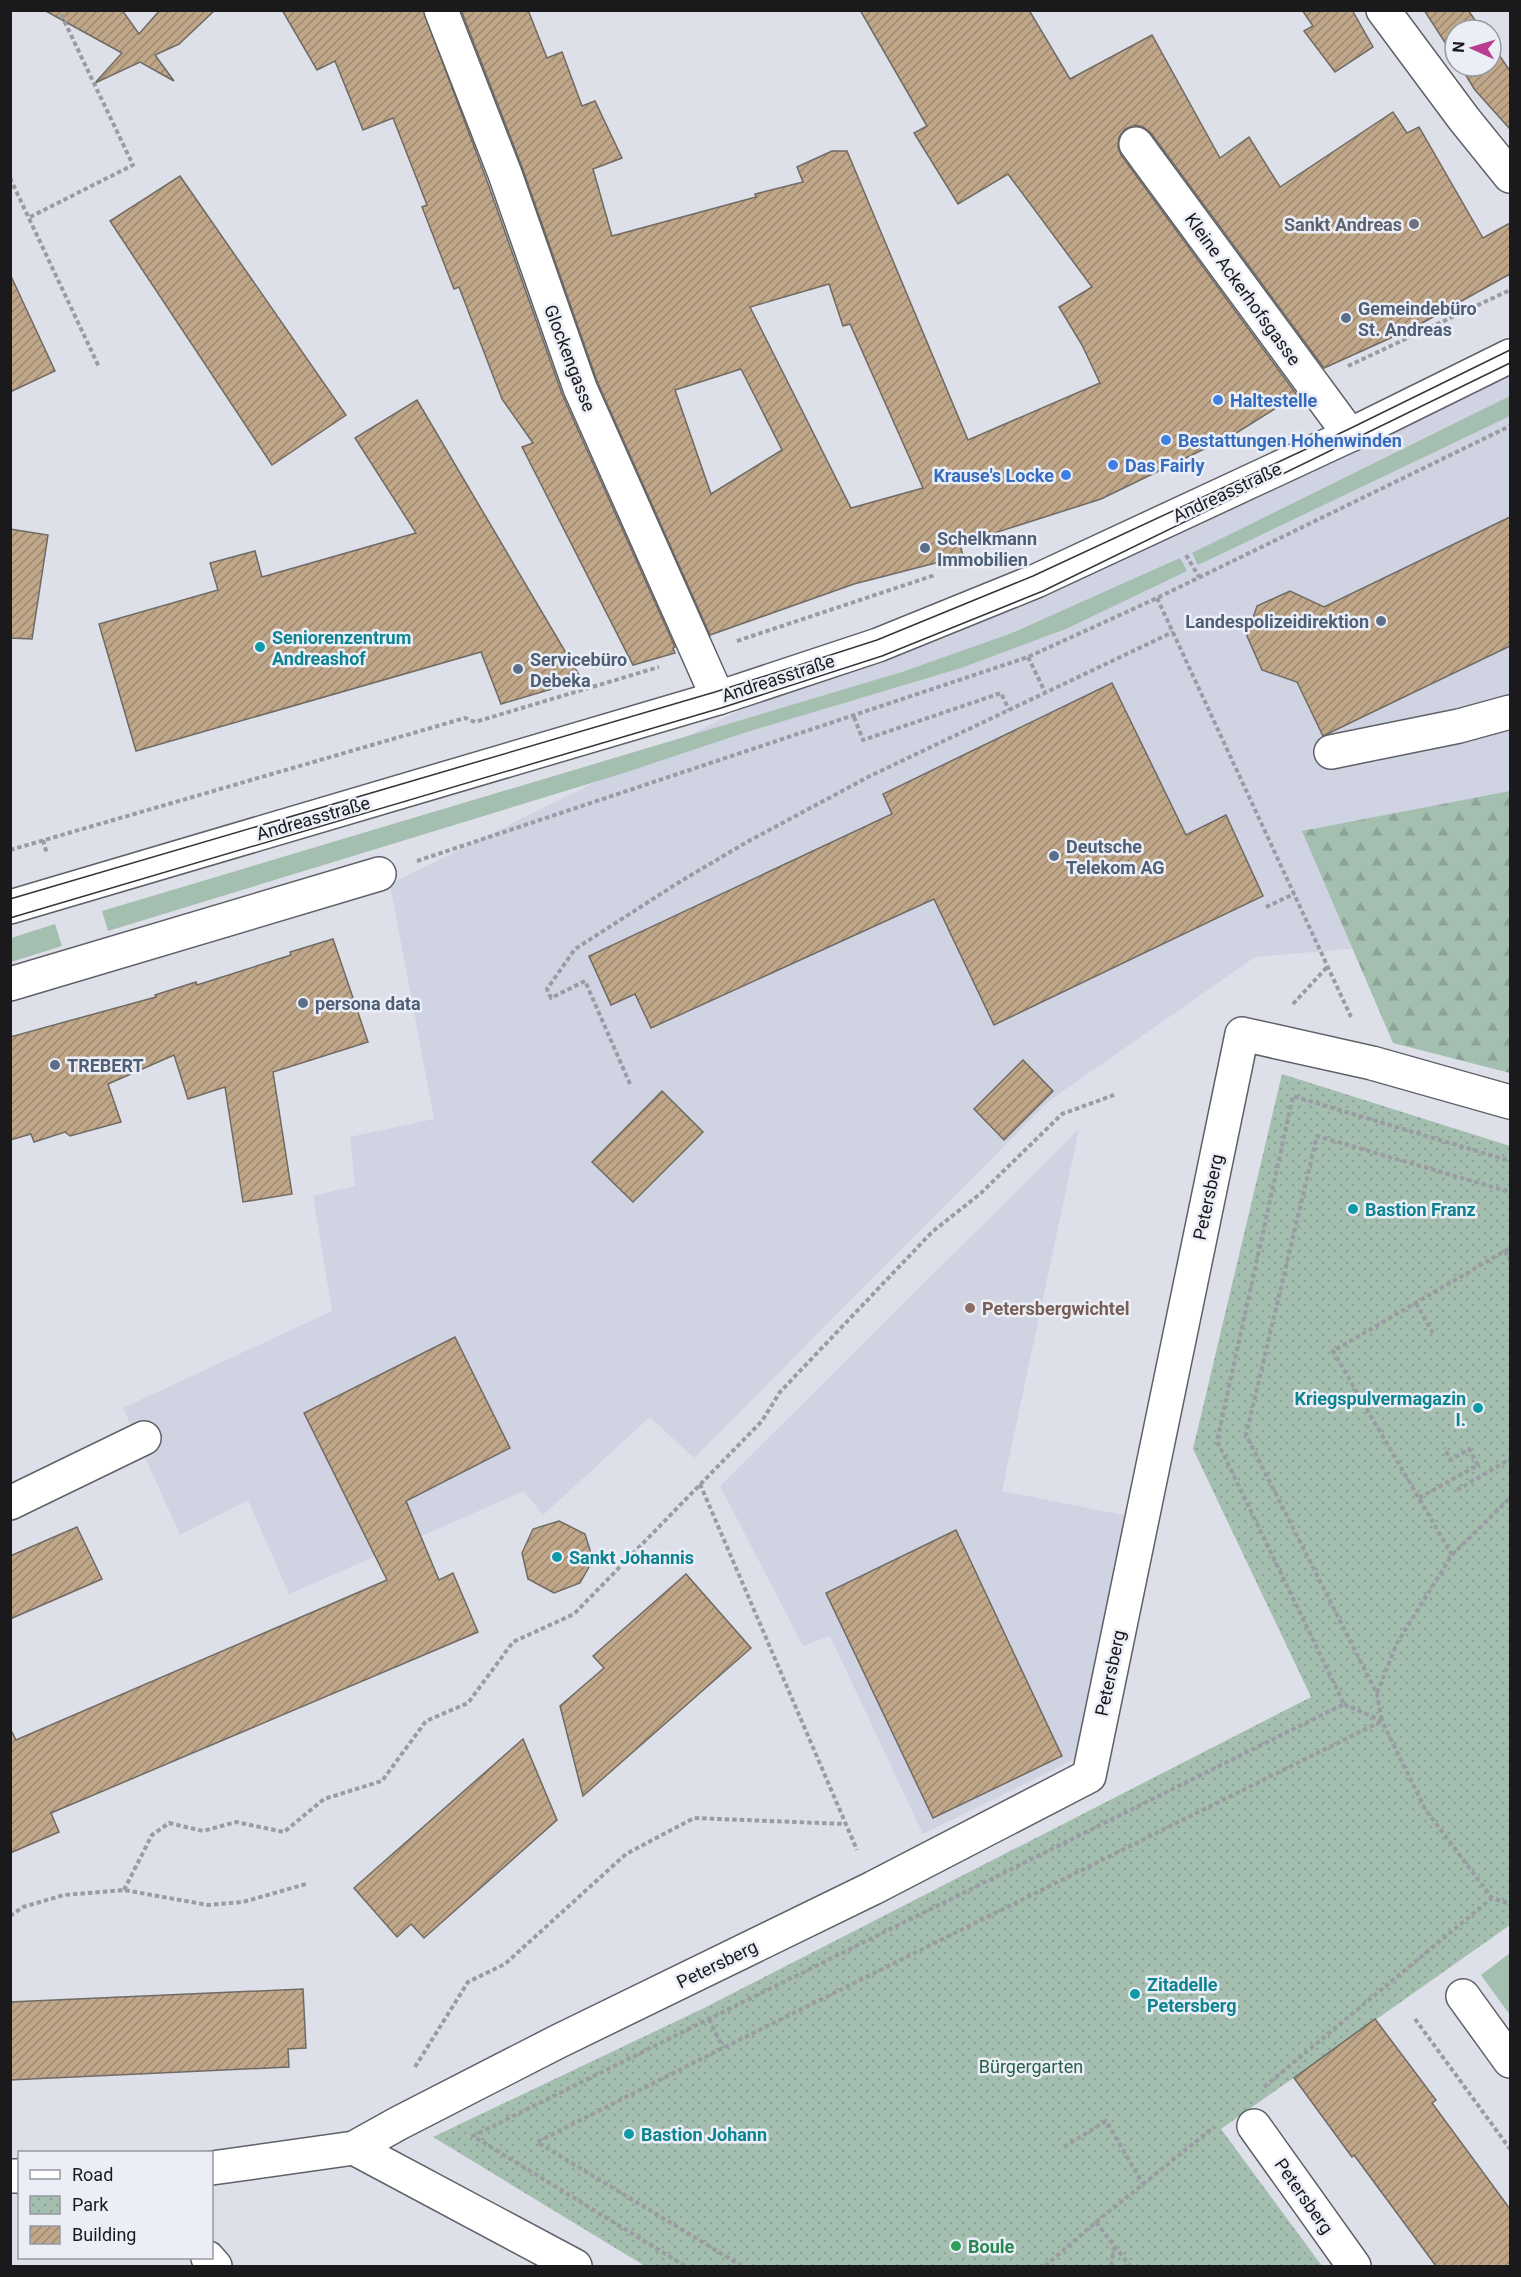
<svg xmlns="http://www.w3.org/2000/svg" width="1521" height="2277" font-family="Roboto,sans-serif">
	<style>
		.built { fill: #cfd3e2 }
		.green { fill: #a4beaf }
		.forest { fill: url(#forest-firs) }
		.park { fill: url(#park-dots) }
		.building { fill: url(#building-hatch); stroke: #706a64; stroke-width: 1.5; fill-rule: evenodd }
		.lines { fill: none; stroke-linecap: round; stroke-linejoin: round }
		.minor-casing { stroke: #5f6168; stroke-width: 36 }
		.path { stroke: #9a9ca3; stroke-width: 4; stroke-dasharray: 4.5 3; stroke-linecap: butt }
		.minor { stroke: #fff; stroke-width: 33 }
		.tram { stroke: #343538; stroke-width: 1.5 }
		.worship-dot { fill: #6b7280; stroke: #ebeef6; stroke-width: 2 }
		.service-dot { fill: #5c6f8a; stroke: #ebeef6; stroke-width: 2 }
		.shop-dot { fill: #3f7fe0; stroke: #ebeef6; stroke-width: 2 }
		.culture-dot { fill: #0f9aa8; stroke: #ebeef6; stroke-width: 2 }
		.education-dot { fill: #8d6e63; stroke: #ebeef6; stroke-width: 2 }
		.leisure-dot { fill: #2e9e5b; stroke: #ebeef6; stroke-width: 2 }
		.labels { text-anchor: middle; dominant-baseline: central; stroke-width: 5; stroke-linejoin: round; paint-order: stroke }
		.worship-label { font-size: 18px; font-weight: bold; fill: #5b616d; stroke: #ebeef6; text-anchor: end }
		.street-label { font-size: 18px; fill: #1a1a1d; stroke: #ebeef6 }
		.service-label { font-size: 18px; font-weight: bold; fill: #4e5e75; stroke: #ebeef6; text-anchor: start }
		.shop-label { font-size: 18px; font-weight: bold; fill: #366cbe; stroke: #ebeef6; text-anchor: start }
		.culture-label { font-size: 18px; font-weight: bold; fill: #0d838f; stroke: #ebeef6; text-anchor: start }
		.education-label { font-size: 18px; font-weight: bold; fill: #785e54; stroke: #ebeef6; text-anchor: start }
		.park-label { font-size: 18px; fill: #246043; stroke: #ebeef6 }
		.leisure-label { font-size: 18px; font-weight: bold; fill: #27864d; stroke: #ebeef6; text-anchor: start }
	</style>
	<defs>
		<pattern id="forest-firs" width="22" height="20" patternUnits="userSpaceOnUse" patternTransform="scale(1.5)"><rect width="22" height="20" fill="#a4beaf"/><path d="M5 1l3.5 6h-7zM16 11l3.5 6h-7z" fill="#8da396"/></pattern>
		<pattern id="park-dots" width="8" height="8" patternUnits="userSpaceOnUse" patternTransform="scale(1.5)"><rect width="8" height="8" fill="#a4beaf"/><path d="M2 2h.1M6 6h.1" fill="none" stroke="#8da396" stroke-width="1.8" stroke-linecap="round"/></pattern>
		<pattern id="building-hatch" width="6" height="6" patternUnits="userSpaceOnUse" patternTransform="scale(1.5)"><rect width="6" height="6" fill="#c0a78a"/><path d="M-1 1l2-2M0 6l6-6M5 7l2-2" fill="none" stroke="#9b8770"/></pattern>
	</defs>
	<rect width="100%" height="100%" fill="#dee0e9"/>
	<!-- built -->
	<g class="built">
		<polygon points="1510,347 1510,935 1255,957 1049,1101 694,1458 650,1417 543,1515 524,1491 289,1594 248,1500 180,1535 123,1408 332,1311 313,1196 355,1186 350,1137 434,1119 390,884 865,648"/>
		<polygon points="1079,1129 1002,1491 1128,1516 1075,1759 923,1834 830,1636 803,1646 720,1486"/>
	</g>
	<!-- green -->
	<g class="green">
		<polygon points="1510,396 1510,416 1198,565 1192,553"/>
		<polygon points="1180,558 1187,571 1068,628 961,668 750,731 624,773 108,931 102,911 902,672 1012,633"/>
		<polygon points="55,924 62,946 11,962 11,938"/>
		<polygon points="1510,1953 1510,2015 1481,1975"/>
	</g>
	<!-- forest -->
	<polygon class="forest" points="1510,791 1510,1073 1393,1043 1302,831"/>
	<!-- park -->
	<polygon class="park" points="1282,1074 1510,1146 1510,1925 1221,2129 1322,2266 645,2266 433,2137 704,2008 1311,1697 1193,1449"/>
	<!-- building -->
	<g class="building">
		<polygon points="44,10 122,10 139,34 160,10 215,10 179,44 155,55 174,81 140,62 95,83 122,53"/>
		<polygon points="282,10 423,10 487,181 562,394 675,647 673,648 675,653 633,665 522,447 533,443 502,399 459,287 454,289 422,207 427,205 393,118 363,130 335,61 317,70"/>
		<path d="M461,10H528L547,58L562,52L582,106L595,101L622,158L593,169L612,236L756,197L755,194L803,182L797,167L832,151H847L968,440L1100,383L1082,345L1059,307L1092,287L1008,174L958,204L914,133L927,126L860,10H1029L1070,79L1152,35L1220,158L1249,137L1280,187L1393,112L1407,133L1419,127L1483,238L1510,223V274L1415,327L1324,368L1151,133L1143,127L1135,125L1125,129L1119,137L1118,147L1121,155L1297,395L1233,435L1101,499L960,544L963,556L854,584L710,635L597,381L522,167ZM829,284L843,326L850,324L923,488L851,508L750,307ZM741,369L782,450L711,494L675,390Z"/>
		<polygon points="1302,10 1352,10 1373,47 1335,72 1304,31 1313,26"/>
		<polygon points="1424,10 1468,10 1482,30 1455,30 1455,58"/>
		<polygon points="1491,43 1510,71 1510,129 1475,90 1460,66 1491,66"/>
		<polygon points="180,176 346,415 272,465 110,221"/>
		<polygon points="10,274 55,371 10,392"/>
		<polygon points="417,400 582,680 501,704 481,652 136,751 99,624 218,590 210,563 255,551 262,577 416,533 355,438"/>
		<polygon points="1510,517 1510,646 1323,736 1297,682 1262,670 1247,636 1257,606 1290,591 1324,607"/>
		<polygon points="10,529 48,535 32,639 10,638"/>
		<polygon points="1112,683 1186,835 1226,815 1263,896 994,1025 934,899 651,1028 635,994 611,1005 589,956 892,814 883,794"/>
		<polygon points="333,939 368,1042 273,1072 292,1194 243,1202 225,1087 188,1099 174,1055 108,1084 121,1122 70,1136 65,1132 34,1142 31,1134 10,1140 10,1037 156,997 155,995 196,982 197,985 291,955 290,952"/>
		<polygon points="1023,1060 1053,1091 1004,1140 974,1109"/>
		<polygon points="662,1091 703,1132 633,1202 592,1162"/>
		<polygon points="455,1337 510,1448 406,1501 439,1580 453,1573 478,1632 51,1813 59,1832 10,1853 10,1728 16,1740 387,1580 304,1413"/>
		<polygon points="559,1521 585,1534 593,1560 580,1583 554,1593 528,1579 522,1553 533,1529"/>
		<polygon points="77,1527 102,1579 10,1619 10,1556"/>
		<polygon points="956,1530 1062,1756 933,1818 826,1593"/>
		<polygon points="686,1574 751,1648 583,1796 560,1706 604,1668 593,1656"/>
		<polygon points="523,1739 557,1820 424,1938 411,1924 397,1937 354,1888"/>
		<polygon points="303,1989 306,2048 288,2049 289,2067 10,2080 10,2002"/>
		<polygon points="1375,2019 1436,2100 1432,2103 1510,2209 1510,2266 1436,2266 1354,2155 1352,2157 1294,2078"/>
	</g>
	<g class="lines">
		<defs>
			<g id="minor">
				<polyline points="441,10 505,174 580,388 718,698"/>
				<polyline points="1383,10 1464,119 1510,176"/>
				<polyline points="1136,144 1350,435"/>
				<polyline points="1331,752 1459,726 1510,712"/>
				<polyline points="10,907 718,698 878,645 1036,581 1350,435 1510,356"/>
				<polyline points="10,984 379,874"/>
				<polyline points="10,1503 144,1438"/>
				<polyline points="1463,1996 1510,2061"/>
				<polyline points="1254,2126 1354,2266"/>
				<polyline points="354,2148 575,2266"/>
				<polyline points="212,2168 354,2148 399,2123 557,2042 873,1888 1089,1776 1242,1034 1372,1063 1510,1102"/>
				<polyline points="10,2176 20,2176"/>
				<polyline points="208,2258 215,2266"/>
			</g>
		</defs>
		<!-- minor casing -->
		<use href="#minor" class="minor-casing"/>
		<!-- path -->
		<g class="path">
			<polyline points="10,178 99,367"/>
			<polyline points="30,217 133,165 59,10"/>
			<polyline points="1348,366 1510,290"/>
			<polyline points="1186,555 1199,577"/>
			<polyline points="1157,598 1351,1017"/>
			<polyline points="737,641 935,575"/>
			<polyline points="1028,657 1045,692"/>
			<polyline points="854,717 863,740 1001,693 1009,710"/>
			<polyline points="43,840 47,854"/>
			<polyline points="10,850 465,718 475,722 659,667"/>
			<polyline points="417,861 1028,657 1157,598 1510,426"/>
			<polyline points="1266,907 1294,894"/>
			<polyline points="1293,1004 1328,966"/>
			<polyline points="630,1084 585,981 551,998 547,989 575,949 681,881 747,842 870,776 1173,632"/>
			<polyline points="1505,1251 1510,1260"/>
			<polyline points="1416,1303 1434,1335"/>
			<polyline points="700,1484 857,1850"/>
			<polyline points="1457,1490 1510,1459"/>
			<polyline points="1419,1498 1478,1465 1469,1449 1451,1460 1444,1448"/>
			<polyline points="1452,1555 1333,1351 1510,1248"/>
			<polyline points="1377,1693 1397,1643 1452,1555 1510,1498"/>
			<polyline points="1344,1704 1382,1721 1425,1809 1492,1898 1510,1904"/>
			<polyline points="124,1890 152,1835 169,1823 203,1831 236,1822 284,1832 324,1799 382,1781 426,1721 468,1703 513,1642 574,1614 762,1421 780,1392 932,1232 980,1194 1062,1114 1114,1095"/>
			<polyline points="10,1916 23,1907 64,1895 124,1890 208,1905 243,1902 306,1884"/>
			<polyline points="709,2019 723,2048"/>
			<polyline points="1415,2019 1510,2149"/>
			<polyline points="415,2067 468,1982 505,1964 626,1854 694,1818 845,1824"/>
			<polyline points="1264,2087 1492,1898"/>
			<polyline points="1064,2147 1106,2121 1143,2184"/>
			<polyline points="1096,2222 1214,2127"/>
			<polyline points="685,2266 473,2136 1344,1704 1217,1441 1293,1096 1510,1161"/>
			<polyline points="742,2266 537,2142 723,2048 1382,1721 1377,1694 1246,1435 1317,1136 1510,1192"/>
			<polyline points="1045,2266 1096,2222 1130,2266"/>
			<polyline points="1111,2266 1114,2247"/>
		</g>
		<!-- minor -->
		<use href="#minor" class="minor"/>
		<!-- tram -->
		<g class="tram">
			<polyline points="10,899 715,692 877,640 1033,576 1347,430 1510,350"/>
			<polyline points="10,918 721,708 882,656 1043,591 1510,363"/>
		</g>
	</g>
	<!-- markers -->
	<circle class="worship-dot" cx="1414" cy="224" r="6"/>
	<g class="service-dot">
		<circle cx="1346" cy="318" r="6"/>
		<circle cx="925" cy="548" r="6"/>
		<circle cx="1381" cy="621" r="6"/>
		<circle cx="518" cy="669" r="6"/>
		<circle cx="1054" cy="856" r="6"/>
		<circle cx="303" cy="1003" r="6"/>
		<circle cx="55" cy="1065" r="6"/>
	</g>
	<g class="shop-dot">
		<circle cx="1218" cy="400" r="6"/>
		<circle cx="1166" cy="440" r="6"/>
		<circle cx="1113" cy="465" r="6"/>
		<circle cx="1066" cy="475" r="6"/>
	</g>
	<g class="culture-dot">
		<circle cx="260" cy="647" r="6"/>
		<circle cx="1353" cy="1209" r="6"/>
		<circle cx="1478" cy="1408" r="6"/>
		<circle cx="557" cy="1557" r="6"/>
		<circle cx="1135" cy="1994" r="6"/>
		<circle cx="629" cy="2134" r="6"/>
	</g>
	<circle class="education-dot" cx="970" cy="1308" r="6"/>
	<circle class="leisure-dot" cx="956" cy="2246" r="6"/>
	<g class="labels">
		<!-- worship labels -->
		<g class="worship-label">
			<text x="1402" y="224">Sankt Andreas</text>
		</g>
		<!-- street labels -->
		<g class="street-label">
			<text transform="translate(1243 289) rotate(54)">Kleine Ackerhofsgasse</text>
			<text transform="translate(570 358) rotate(69)">Glockengasse</text>
			<text transform="translate(1227 492) rotate(-25)">Andreasstraße</text>
			<text transform="translate(778 678) rotate(-18)">Andreasstraße</text>
			<text transform="translate(313 818) rotate(-16)">Andreasstraße</text>
			<text transform="translate(1208 1197) rotate(-78)">Petersberg</text>
			<text transform="translate(1110 1673) rotate(-78)">Petersberg</text>
			<text transform="translate(717 1964) rotate(-26)">Petersberg</text>
			<text transform="translate(1304 2196) rotate(55)">Petersberg</text>
		</g>
		<!-- service labels -->
		<g class="service-label">
			<text x="1358" y="308">Gemeindebüro<tspan x="1358" dy="21">St. Andreas</tspan></text>
			<text x="937" y="538">Schelkmann<tspan x="937" dy="21">Immobilien</tspan></text>
			<text x="1369" y="621" text-anchor="end">Landespolizeidirektion</text>
			<text x="530" y="659">Servicebüro<tspan x="530" dy="21">Debeka</tspan></text>
			<text x="1066" y="846">Deutsche<tspan x="1066" dy="21">Telekom AG</tspan></text>
			<text x="315" y="1003">persona data</text>
			<text x="67" y="1065">TREBERT</text>
		</g>
		<!-- shop labels -->
		<g class="shop-label">
			<text x="1230" y="400">Haltestelle</text>
			<text x="1178" y="440">Bestattungen Hohenwinden</text>
			<text x="1125" y="465">Das Fairly</text>
			<text x="1054" y="475" text-anchor="end">Krause's Locke</text>
		</g>
		<!-- culture labels -->
		<g class="culture-label">
			<text x="272" y="637">Seniorenzentrum<tspan x="272" dy="21">Andreashof</tspan></text>
			<text x="1365" y="1209">Bastion Franz</text>
			<text x="1466" y="1398" text-anchor="end">Kriegspulvermagazin<tspan x="1466" dy="21">I.</tspan></text>
			<text x="569" y="1557">Sankt Johannis</text>
			<text x="1147" y="1984">Zitadelle<tspan x="1147" dy="21">Petersberg</tspan></text>
			<text x="641" y="2134">Bastion Johann</text>
		</g>
		<!-- education labels -->
		<g class="education-label">
			<text x="982" y="1308">Petersbergwichtel</text>
		</g>
		<!-- park labels -->
		<g class="park-label">
			<text x="1031" y="2066">Bürgergarten</text>
		</g>
		<!-- leisure labels -->
		<g class="leisure-label">
			<text x="968" y="2246">Boule</text>
		</g>
	</g>
	<!-- border -->
	<rect width="1521" height="2277" fill="none" stroke="#1a1a1d" stroke-width="24"/>
	<!-- legend -->
	<rect x="18" y="2151" width="195" height="108" fill="#ebeef6" stroke="#97999f" stroke-width="1.5"/>
	<rect x="30" y="2170" width="30" height="9" fill="#ffffff" stroke="#97999f" stroke-width="1.5"/>
	<text x="72" y="2181" font-size="18" fill="#1a1a1d">Road</text>
	<rect x="30" y="2196" width="30" height="18" fill="url(#park-dots)" stroke="#97999f" stroke-width="1.5"/>
	<text x="72" y="2211" font-size="18" fill="#1a1a1d">Park</text>
	<rect x="30" y="2226" width="30" height="18" fill="url(#building-hatch)" stroke="#97999f" stroke-width="1.5"/>
	<text x="72" y="2241" font-size="18" fill="#1a1a1d">Building</text>
	<!-- north arrow -->
	<g transform="translate(1473 48) rotate(274)"><circle r="28" fill="#ebeef6" stroke="#97999f" stroke-width="1.5"/>
	<path d="M0-4.5L10 22L0 15L-10 22Z" fill="#ba3e8f"/>
	<text y="-9" font-size="16" font-weight="bold" text-anchor="middle" fill="#1a1a1d">N</text>
	</g>
</svg>
